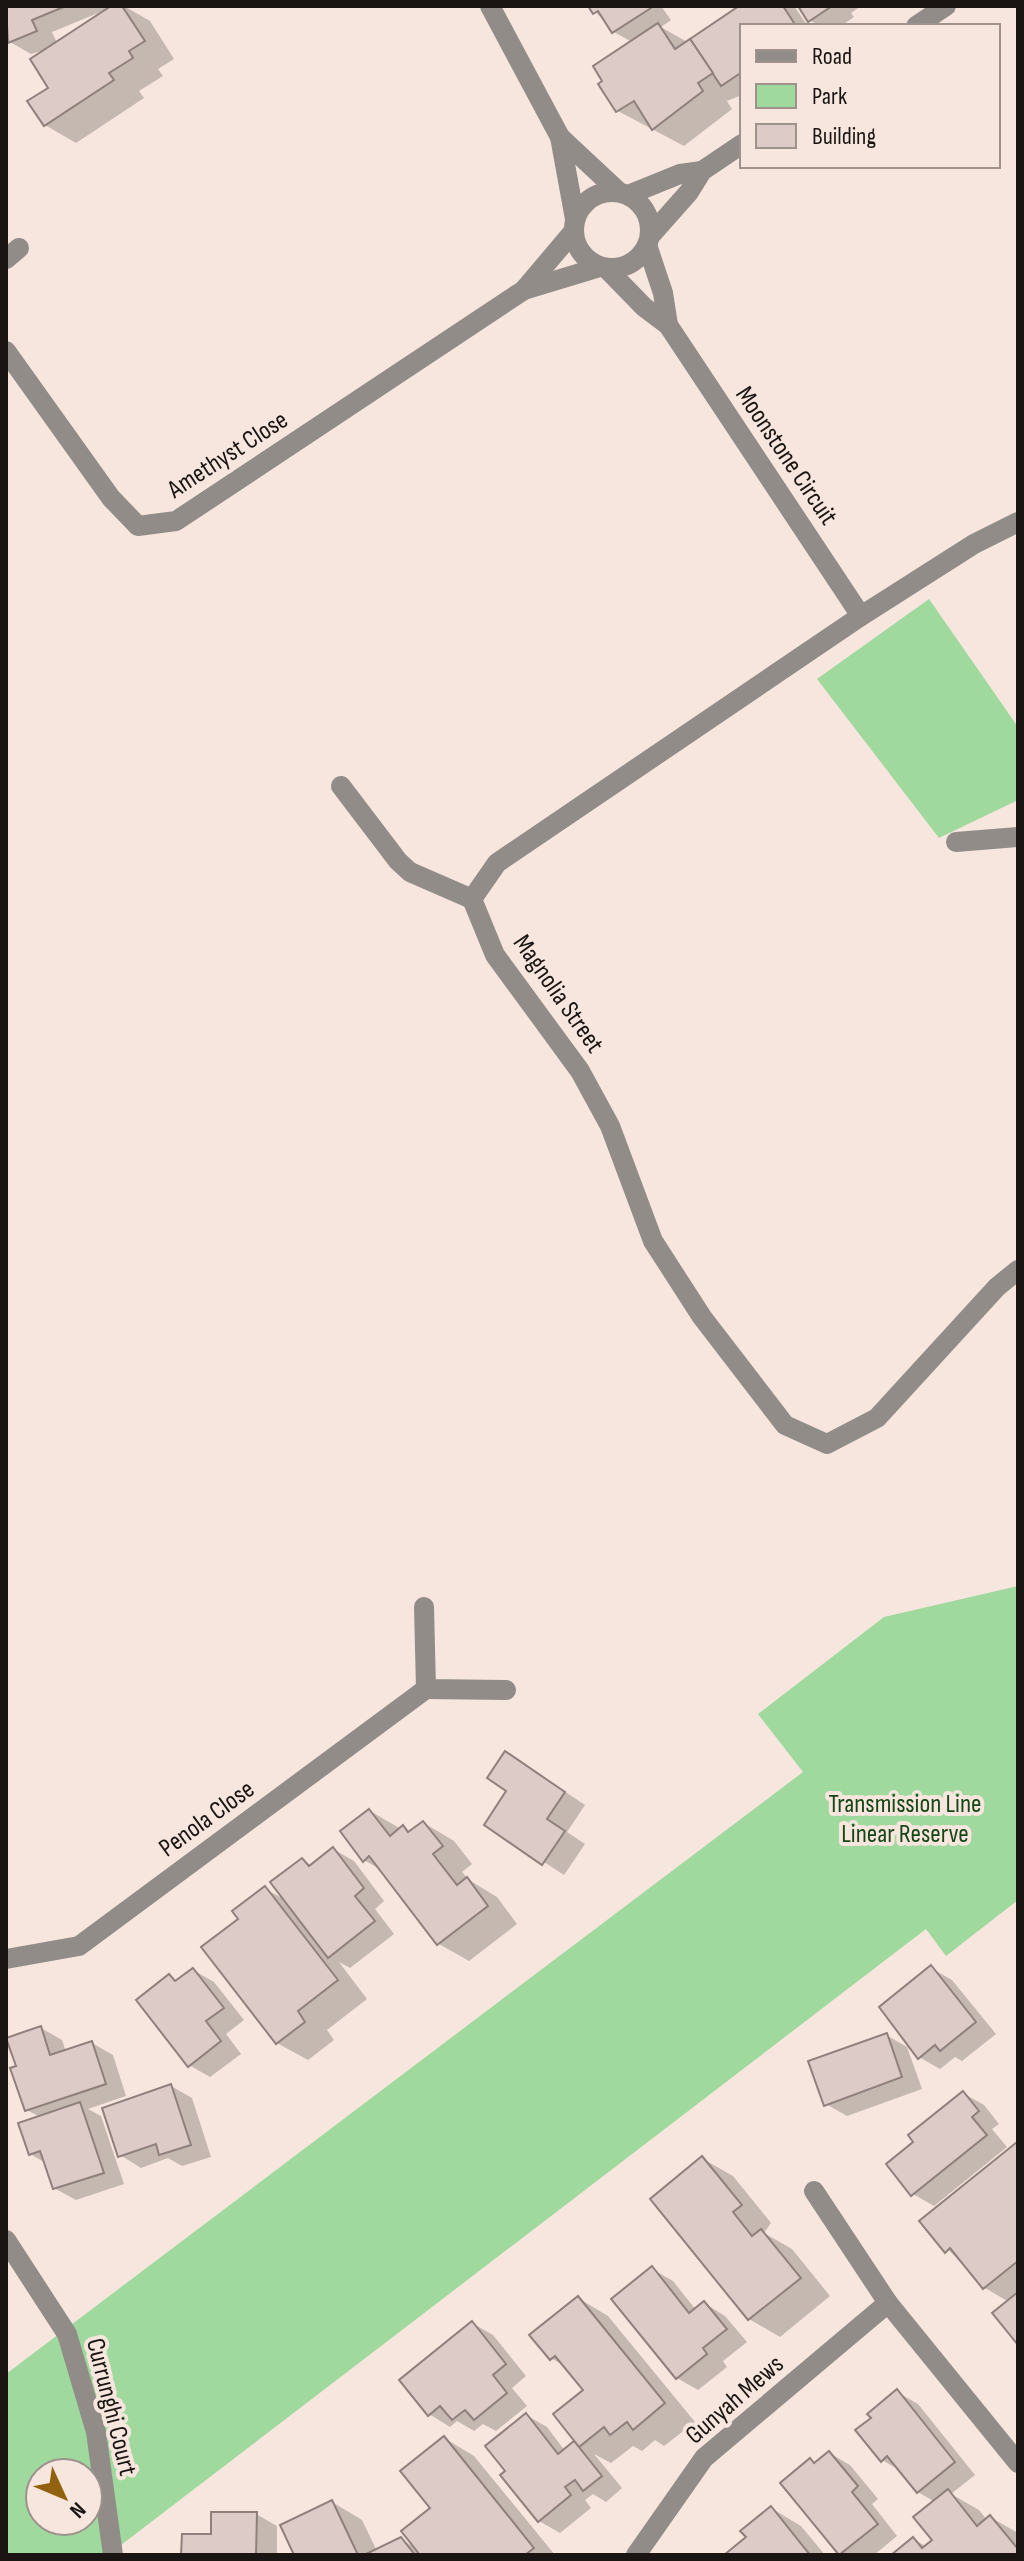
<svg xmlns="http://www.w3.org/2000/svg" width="1024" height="2561" font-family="'Sofia Sans Condensed',sans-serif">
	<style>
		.green { fill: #a0d99e; fill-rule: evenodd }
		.shadow { fill: #0003; fill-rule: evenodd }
		.building { fill: #dccbc7; stroke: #90807d; stroke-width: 2 }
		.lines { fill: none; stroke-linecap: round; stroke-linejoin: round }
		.minor { stroke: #918c88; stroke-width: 20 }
		.labels { text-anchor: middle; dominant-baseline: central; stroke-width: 8; stroke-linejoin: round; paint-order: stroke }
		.street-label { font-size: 26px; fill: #1a1512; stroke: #f6e6de }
		.park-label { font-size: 26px; fill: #154615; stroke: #f6e6de }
	</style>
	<rect width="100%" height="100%" fill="#f6e6de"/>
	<!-- green -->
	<g class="green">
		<polygon points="929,599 1018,727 1018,800 939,838 817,679"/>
		<path d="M1018,1586V1900L946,1956L926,1929L108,2555H6V2374L803,1772L758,1714L884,1617ZM40,2473H88V2521H40Z"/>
	</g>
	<!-- shadow -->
	<g class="shadow">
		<path d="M6,6H124L150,21L174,59L158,69L163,76L139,91L144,98L76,143L45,125L51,88L48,49L31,54L10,42L6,34ZM103,11L104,13L57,43L52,32Z"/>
		<polygon points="590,6 661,6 671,20 661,27 687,42 743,6 794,6 808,26 742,26 742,95 727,101 732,109 684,146 618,111 632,42 614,32"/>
		<polygon points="800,6 861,6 851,13 854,17 841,26 819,26 810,20"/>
		<polygon points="527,1766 585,1805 567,1832 585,1844 564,1875 486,1824"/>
		<polygon points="370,1811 401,1829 412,1832 424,1823 454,1841 472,1864 462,1872 469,1880 497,1897 517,1924 469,1961 439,1944 383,1871 364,1860"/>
		<polygon points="333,1849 354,1861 384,1901 375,1909 394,1934 350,1968 339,1962 367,1999 327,2030 334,2040 308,2060 277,2043 240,1919 265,1889 286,1900 302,1860 312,1866"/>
		<polygon points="931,1968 952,1980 996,2034 962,2061 955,2057 940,2069 919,2057"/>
		<polygon points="193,1970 214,1982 244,2020 226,2034 241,2054 210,2077 189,2065 169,1977 178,1982"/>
		<polygon points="41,2028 62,2040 66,2052 92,2043 113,2055 126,2096 88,2109 101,2116 124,2184 76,2200 54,2188 46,2163 30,2154 40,2117 27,2110 18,2068"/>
		<polygon points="886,2035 907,2047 922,2089 847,2116 826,2104"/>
		<polygon points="171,2086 192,2098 211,2157 182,2166 168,2158 141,2168 120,2155"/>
		<polygon points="963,2093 984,2105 999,2124 992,2129 1007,2147 934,2206 913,2194 916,2142"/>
		<polygon points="1017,2144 1018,2145 1018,2342 1009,2302 985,2288 922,2222"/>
		<polygon points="703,2159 733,2176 771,2223 764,2233 792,2249 830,2296 780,2337 749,2319 652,2199"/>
		<polygon points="652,2269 673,2281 696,2310 704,2303 725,2316 747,2342 723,2361 727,2367 698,2390 677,2378"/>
		<polygon points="578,2298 608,2316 695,2422 664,2446 655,2440 642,2451 633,2446 611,2463 594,2454 622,2488 606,2502 593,2494 585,2500 591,2508 560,2533 539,2521 508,2471 526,2415 547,2427 565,2451 577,2441 586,2390 568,2368 551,2358"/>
		<polygon points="472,2323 493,2335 526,2376 512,2388 527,2406 496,2431 483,2424 474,2431 457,2421 450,2427 429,2414"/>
		<polygon points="897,2392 918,2404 975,2475 951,2494 979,2510 987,2520 990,2517 1018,2533 1018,2555 894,2555 913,2539 927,2547 934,2541 935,2502 918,2492 901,2471 882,2460 873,2419"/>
		<polygon points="444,2438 474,2456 555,2555 297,2555 332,2502 362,2520 377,2551 401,2539 417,2549 432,2508"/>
		<polygon points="829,2453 850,2465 878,2499 872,2504 897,2536 874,2555 841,2553 811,2461 816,2464"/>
		<polygon points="771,2508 801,2526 825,2555 728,2555 748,2538"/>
		<polygon points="256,2514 277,2526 277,2555 183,2555"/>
	</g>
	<!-- building -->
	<g class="building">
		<polygon points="6,6 66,6 32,20 37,31 8,43"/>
		<polygon points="111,6 122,6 145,41 129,51 133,58 109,73 114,80 44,126 27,101 48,88 30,59"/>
		<polygon points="588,6 650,6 651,8 612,33 598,11 593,14"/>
		<polygon points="739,6 783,6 796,26 742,26 742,72 721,86 690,39"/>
		<polygon points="798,6 832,6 808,22"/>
		<polygon points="658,23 675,49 690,39 713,73 698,83 703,91 652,130 634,101 616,112 598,84 602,81 593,66"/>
		<polygon points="505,1751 565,1792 547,1819 565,1831 542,1865 484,1825 506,1791 487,1778"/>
		<polygon points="369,1809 390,1836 403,1825 408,1832 423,1821 443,1846 433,1854 457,1885 467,1877 488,1906 437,1945 369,1856 363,1862 340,1831"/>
		<polygon points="333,1847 364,1888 355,1896 375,1921 328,1958 270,1882 302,1858 309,1866"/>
		<polygon points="265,1886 338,1980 298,2011 305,2022 276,2044 201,1947 238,1919 232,1911"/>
		<polygon points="931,1965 976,2022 940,2051 935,2045 918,2059 879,2007"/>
		<polygon points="193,1968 224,2008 206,2021 221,2041 188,2067 136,2000 169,1974 175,1981"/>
		<polygon points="41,2026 50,2055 92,2041 106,2084 25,2111 10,2068 16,2066 6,2038"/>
		<polygon points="887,2033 902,2077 824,2106 808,2061"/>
		<polygon points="171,2084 191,2145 159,2155 156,2144 118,2157 102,2108"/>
		<polygon points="963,2091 979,2111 972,2117 987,2135 911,2196 886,2164 913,2142 908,2135"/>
		<polygon points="80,2102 104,2173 53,2189 40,2151 29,2155 18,2123"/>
		<polygon points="1017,2142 1018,2261 983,2289 950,2248 945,2253 919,2221"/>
		<polygon points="702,2156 742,2205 733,2212 752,2236 761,2229 801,2278 748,2320 650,2199"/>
		<polygon points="652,2266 689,2313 704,2301 727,2329 703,2348 707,2354 676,2379 611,2299"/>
		<polygon points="1018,2292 1018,2345 992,2313"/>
		<polygon points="578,2296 665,2403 633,2430 627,2422 610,2435 604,2427 579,2447 553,2414 583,2390 555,2356 550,2360 529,2335"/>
		<polygon points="472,2321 506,2364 493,2375 507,2393 474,2420 465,2410 452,2420 440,2406 428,2416 399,2380"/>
		<polygon points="897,2389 955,2462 917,2493 887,2456 881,2462 855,2430 871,2418 867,2414"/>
		<polygon points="526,2413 558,2454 574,2441 602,2476 583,2491 575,2480 565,2487 571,2495 538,2522 500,2475 505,2471 485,2446"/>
		<polygon points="444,2436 534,2548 525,2555 420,2555 401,2531 430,2508 400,2471"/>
		<polygon points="829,2451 858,2486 852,2492 878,2524 839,2555 780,2483 810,2458 814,2463"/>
		<polygon points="948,2489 977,2526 990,2515 1018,2549 1018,2555 891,2555 913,2537 922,2548 932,2540 913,2517"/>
		<polygon points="332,2500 358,2555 294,2555 280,2525"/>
		<polygon points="771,2506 810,2555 724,2555 746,2537 740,2531"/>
		<polygon points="211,2512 257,2512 256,2555 181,2555 182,2534 211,2534"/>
		<polygon points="401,2537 415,2555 364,2555"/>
	</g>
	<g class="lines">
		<!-- minor -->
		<g class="minor">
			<polyline points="490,6 560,137 575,219"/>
			<polyline points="916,26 946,6"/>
			<polyline points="560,137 619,192"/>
			<circle cx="612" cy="230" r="38"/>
			<polyline points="628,195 680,174 702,171"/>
			<polyline points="650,236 689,192 702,171 742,144"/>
			<polyline points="647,245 663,293 668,325"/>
			<polyline points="6,259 19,248"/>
			<polyline points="606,268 644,307 668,325 861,616"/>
			<polyline points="524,290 573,232"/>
			<polyline points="6,351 111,498 138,526 176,521 524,290 600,267"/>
			<polyline points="1018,522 974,544 861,616 497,863 472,899 495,955 580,1071 610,1126 653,1241 702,1317 785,1425 827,1444 877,1418 997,1287 1018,1270"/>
			<polyline points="341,786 398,861 410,872 472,899"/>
			<polyline points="956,842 1018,837"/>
			<polyline points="424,1607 426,1689 506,1690"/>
			<polyline points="6,1959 79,1946 426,1689"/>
			<polyline points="814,2191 888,2303 1018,2463"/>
			<polyline points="6,2240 67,2334 96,2432 113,2555"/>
			<polyline points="636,2555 704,2458 888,2303"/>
		</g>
	</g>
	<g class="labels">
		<!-- street labels -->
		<g class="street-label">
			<text transform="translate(228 455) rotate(-33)">Amethyst Close</text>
			<text transform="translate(786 456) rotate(56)">Moonstone Circuit</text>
			<text transform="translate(558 994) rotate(55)">Magnolia Street</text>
			<text transform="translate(207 1819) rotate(-36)">Penola Close</text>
			<text transform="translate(735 2400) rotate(-41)">Gunyah Mews</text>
			<text transform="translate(111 2407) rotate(76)">Currunghi Court</text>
		</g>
		<!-- park labels -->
		<g class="park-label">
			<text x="905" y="1804">Transmission Line<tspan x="905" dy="30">Linear Reserve</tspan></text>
		</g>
	</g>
	<!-- border -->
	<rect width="1024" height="2561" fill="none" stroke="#1a1512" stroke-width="16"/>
	<!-- legend -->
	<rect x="740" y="24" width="260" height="144" fill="#f6e6de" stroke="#9e928c" stroke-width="2"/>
	<rect x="756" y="50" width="40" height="12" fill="#918c88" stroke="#9e928c" stroke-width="2"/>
	<text x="812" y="64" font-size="24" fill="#1a1512">Road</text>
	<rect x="756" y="84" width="40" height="24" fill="#a0d99e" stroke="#9e928c" stroke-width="2"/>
	<text x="812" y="104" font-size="24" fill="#1a1512">Park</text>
	<rect x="756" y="124" width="40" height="24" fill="#dccbc7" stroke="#9e928c" stroke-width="2"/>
	<text x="812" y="144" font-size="24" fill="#1a1512">Building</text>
	<!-- north arrow -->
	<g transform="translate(64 2497) rotate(134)"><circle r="38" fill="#f6e6de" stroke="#9e928c" stroke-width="2"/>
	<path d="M0-6L14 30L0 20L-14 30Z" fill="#926110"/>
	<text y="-12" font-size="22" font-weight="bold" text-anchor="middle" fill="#1a1512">N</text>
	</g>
</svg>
